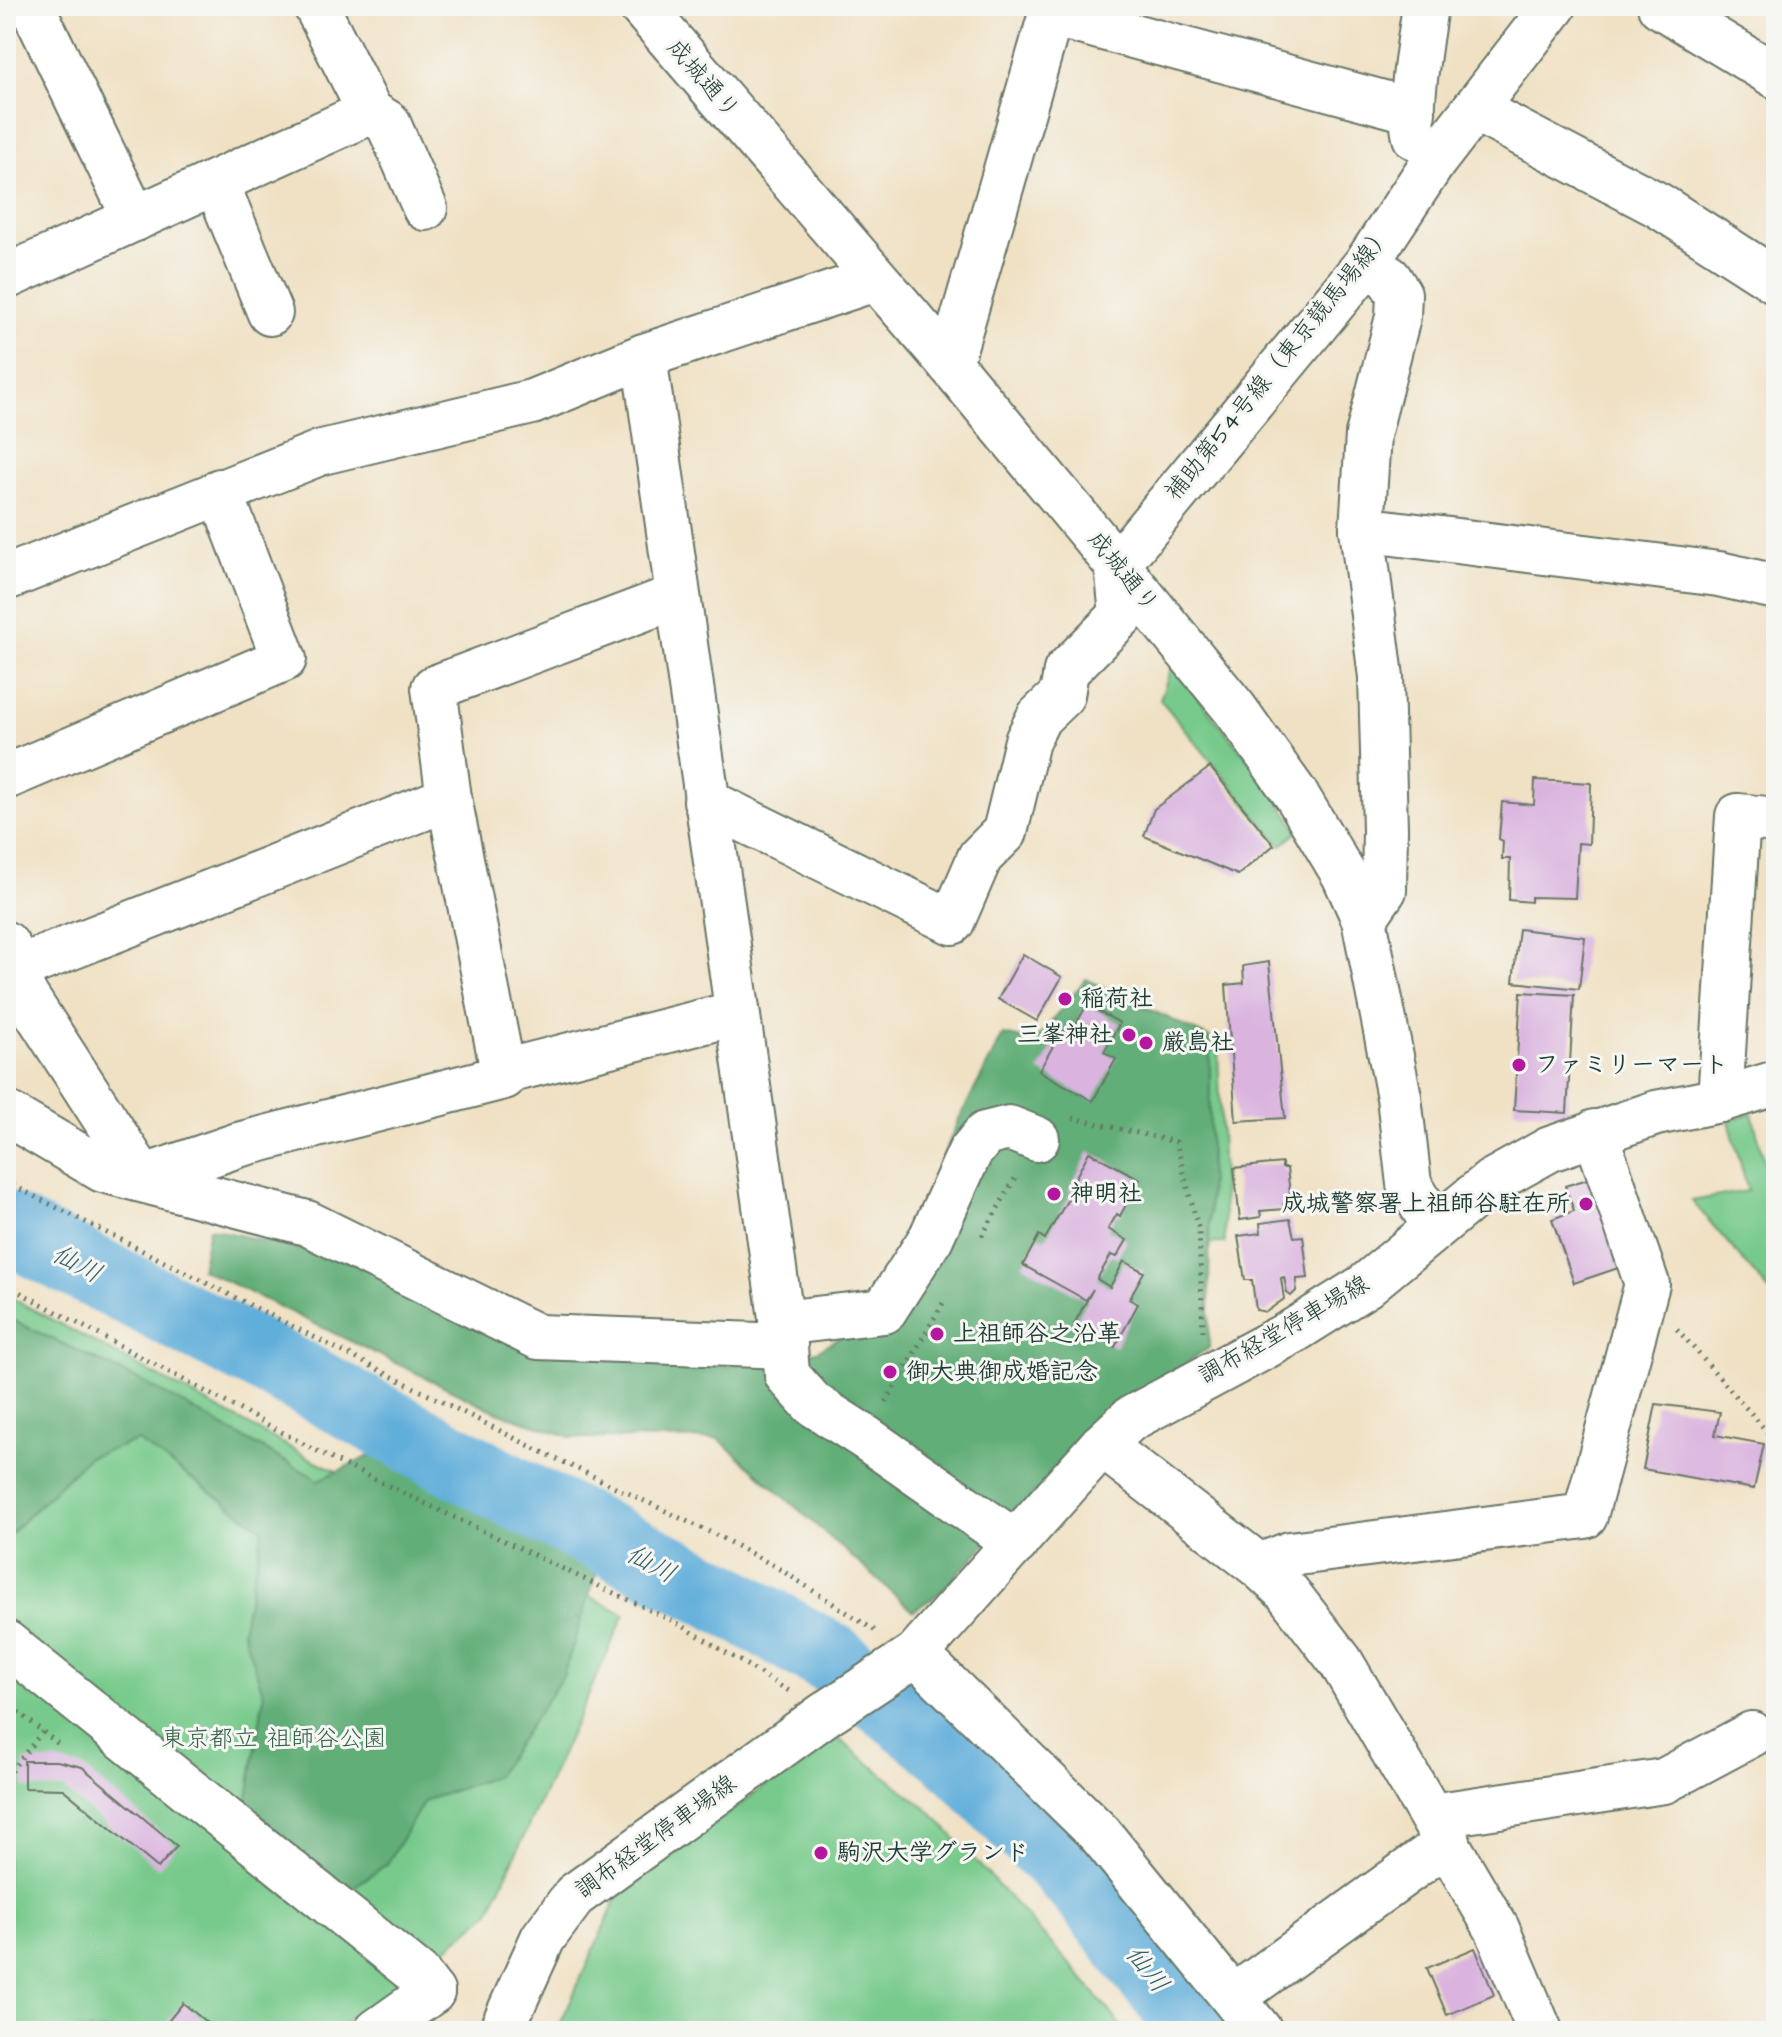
<svg xmlns="http://www.w3.org/2000/svg" width="1782" height="2037" font-family="'Architects Daughter','Klee One',sans-serif">
	<style>
		.green { fill: #78ca8c; stroke: #4c8460; stroke-width: 2 }
		.forest { fill: #62ae78; stroke: #407656; stroke-width: 2 }
		.lines { fill: none; stroke-linecap: round; stroke-linejoin: round }
		.river { stroke: #61aeda; stroke-width: 72 }
		.building { fill: #dab4df }
		.minor-casing { stroke: #687666; stroke-width: 48 }
		.major-casing { stroke: #687666; stroke-width: 48 }
		.path { stroke: #687666; stroke-width: 5; stroke-dasharray: 2 6; stroke-linecap: butt }
		.minor { stroke: #fff; stroke-width: 44 }
		.major { stroke: #fff; stroke-width: 44 }
		.poi-dot { fill: #b5179e; stroke: #f6f6f2; stroke-width: 3 }
		.labels { text-anchor: middle; dominant-baseline: central; stroke-width: 6; stroke-linejoin: round; paint-order: stroke }
		.street-label { font-size: 24px; fill: #1f3d34; stroke: #f6f6f2 }
		.poi-label { font-size: 24px; font-weight: bold; fill: #1f3d34; stroke: #f6f6f2; text-anchor: start }
		.park-label { font-size: 24px; fill: #35604a; stroke: #f6f6f2 }
		.water-label { font-size: 26px; font-style: italic; fill: #335f66; stroke: #f6f6f2 }
	</style>
	<rect width="100%" height="100%" fill="#f6f6f2"/>
	<filter id="ink" filterUnits="userSpaceOnUse"><feTurbulence type="fractalNoise" baseFrequency=".0125" numOctaves="2"/><feDisplacementMap in="SourceGraphic" scale="16" xChannelSelector="R" yChannelSelector="G"/><feConvolveMatrix kernelMatrix="1 2 1 2 8 2 1 2 1" color-interpolation-filters="sRGB"/></filter>
	<filter id="wash" filterUnits="userSpaceOnUse"><feTurbulence type="fractalNoise" baseFrequency=".006" numOctaves="4" result="noise"/><feDisplacementMap in="SourceGraphic" scale="32" xChannelSelector="R" yChannelSelector="G"/><feGaussianBlur stdDeviation="1.8" result="paint"/><feColorMatrix in="noise" values="0 0 0 0 0 0 0 0 0 0 0 0 0 0 0 0 0 1.4 0 .05"/><feComposite in="paint" operator="in"/></filter>
	<g filter="url(#wash)">
		<rect width="100%" height="100%" fill="#f0e1c4"/>
		<!-- green -->
		<g class="green">
			<polygon points="1172,666 1253,765 1299,831 1281,846 1160,699"/>
			<polygon points="1218,1048 1225,1243 1152,1245 1151,1079"/>
			<polygon points="1752,1113 1769,1179 1776,1179 1776,1292 1769,1291 1692,1201 1748,1191 1729,1121"/>
			<polygon points="6,1295 308,1457 625,1614 489,1913 431,1962 333,2031 6,2031"/>
			<polygon points="835,1736 933,1814 1076,1971 1126,2031 557,2031 620,1891"/>
		</g>
		<!-- forest -->
		<g class="forest">
			<polygon points="1086,979 1210,1038 1209,1348 1117,1409 938,1594 913,1611 719,1439 573,1438 497,1412 201,1269 209,1228 367,1266 516,1346 727,1366 817,1351 840,1337 891,1282 958,1121 1003,1035 1035,1042"/>
			<polygon points="6,1317 141,1381 319,1480 376,1453 604,1549 563,1676 496,1776 424,1801 387,1864 343,1894 247,1805 264,1695 242,1630 263,1529 138,1441 88,1457 6,1538"/>
		</g>
		<g class="lines">
			<!-- river -->
			<polyline class="river" points="6,1227 291,1372 517,1494 726,1599 832,1659 955,1756 1080,1883 1196,2031"/>
		</g>
		<g id="blocks">
			<!-- building -->
			<g class="building">
				<polygon points="1210,767 1274,845 1238,875 1144,836 1154,809"/>
				<polygon points="1535,780 1591,783 1589,844 1578,843 1575,898 1531,897 1531,902 1509,900 1510,859 1502,859 1503,841 1499,839 1502,802 1534,805"/>
				<polygon points="1519,929 1585,937 1579,989 1513,982"/>
				<polygon points="1023,954 1062,977 1037,1021 998,999"/>
				<polygon points="1269,962 1285,1118 1236,1121 1226,985 1244,983 1243,966"/>
				<polygon points="1521,992 1574,995 1567,1113 1514,1110"/>
				<polygon points="1087,1005 1120,1023 1104,1052 1116,1059 1093,1101 1039,1071 1062,1030 1070,1034"/>
				<polygon points="1089,1152 1140,1179 1120,1216 1117,1214 1108,1229 1127,1240 1117,1257 1111,1255 1097,1279 1110,1287 1124,1261 1144,1272 1129,1299 1138,1304 1115,1347 1074,1324 1093,1289 1086,1300 1023,1265 1039,1235 1045,1239 1072,1192 1069,1190"/>
				<polygon points="1282,1163 1282,1168 1287,1168 1291,1202 1283,1204 1284,1209 1260,1211 1261,1217 1240,1220 1234,1168"/>
				<polygon points="1591,1178 1621,1267 1574,1283 1552,1219 1574,1211 1565,1186"/>
				<polygon points="1290,1219 1294,1237 1303,1236 1308,1278 1297,1279 1296,1291 1291,1296 1287,1293 1284,1277 1281,1278 1284,1299 1266,1312 1256,1310 1252,1280 1245,1280 1238,1236 1261,1233 1260,1223"/>
				<polygon points="1656,1404 1720,1412 1715,1435 1764,1444 1754,1489 1643,1469"/>
				<polygon points="24,1761 57,1761 82,1767 177,1846 158,1868 63,1789 24,1788"/>
				<polygon points="1475,1948 1494,1995 1447,2015 1427,1968"/>
				<polygon points="183,2003 217,2031 160,2031"/>
			</g>
		</g>
	</g>
	<g filter="url(#ink)">
		<use href="#blocks" fill-opacity="0" stroke="#687666" stroke-width="2"/>
		<g class="lines">
			<defs>
				<g id="minor">
					<polyline points="32,6 135,219"/>
					<polyline points="641,6 950,364 1117,565 1235,709 1297,796 1344,875 1364,919 1399,1097 1409,1184 1435,1227"/>
					<polyline points="1660,6 1776,76"/>
					<polyline points="1475,109 1658,205 1776,281"/>
					<polyline points="370,112 388,123 425,208"/>
					<path d="M1415,137C1407,114 1421,35 1425,6"/>
					<polyline points="216,182 270,313"/>
					<polyline points="6,277 370,112 316,6"/>
					<polyline points="644,356 785,1346 787,1375 813,1404 866,1438 1016,1543"/>
					<polyline points="950,364 1051,14 1413,111"/>
					<polyline points="1362,529 1719,574 1776,587"/>
					<polyline points="6,578 322,452 532,402 644,356 875,279"/>
					<polyline points="6,777 284,659 220,491"/>
					<polyline points="706,801 952,922 980,857 1005,832 1027,741 1039,717 1062,695 1066,671 1122,615 1117,565 1366,264 1434,161 1554,6"/>
					<polyline points="1364,919 1384,890 1385,829 1381,677 1362,529 1368,435 1398,317 1399,294 1389,278 1366,264"/>
					<polyline points="6,944 21,967 449,798"/>
					<polyline points="21,967 20,987 138,1170 139,1179 238,1145 504,1077 449,798 434,688 677,596"/>
					<polyline points="503,1072 737,1013"/>
					<polyline points="1720,1100 1738,816 1776,820"/>
					<polyline points="6,1113 103,1170 307,1223 538,1337 785,1346"/>
					<polyline points="781,1323 884,1311 931,1238 970,1152 985,1134 1009,1128 1037,1139"/>
					<polyline points="1102,1445 1259,1566 1287,1592 1341,1662 1497,1929 1540,2031"/>
					<polyline points="1259,1566 1290,1554 1585,1516 1647,1284 1595,1132"/>
					<polyline points="6,1643 419,1975 432,1992"/>
					<polyline points="916,1654 1100,1834 1260,2031"/>
					<polyline points="1432,1816 1664,1781 1752,1734"/>
					<polyline points="1234,1997 1448,1842"/>
				</g>
				<g id="major">
					<polyline points="377,2031 432,1992"/>
					<polyline points="501,2031 543,1938 575,1895 824,1715 916,1654 1102,1445 1130,1419 1292,1332 1365,1286 1491,1182 1550,1149 1656,1113 1720,1100 1776,1083"/>
				</g>
			</defs>
			<!-- minor casing -->
			<use href="#minor" class="minor-casing"/>
			<!-- major casing -->
			<use href="#major" class="major-casing"/>
			<!-- path -->
			<g class="path">
				<polyline points="1073,1118 1176,1142 1199,1231 1203,1331"/>
				<polyline points="6,1182 536,1449 720,1537 778,1568 877,1632"/>
				<polyline points="982,1236 1017,1175"/>
				<polyline points="6,1285 334,1460 681,1625 789,1691"/>
				<polyline points="1677,1329 1776,1442"/>
				<polyline points="886,1402 943,1303"/>
				<polyline points="6,1702 62,1747"/>
				<polyline points="6,1777 43,1731"/>
			</g>
			<!-- minor -->
			<use href="#minor" class="minor"/>
			<!-- major -->
			<use href="#major" class="major"/>
		</g>
	</g>
	<!-- markers -->
	<g class="poi-dot">
		<circle cx="1065" cy="999" r="8"/>
		<circle cx="1129" cy="1035" r="8"/>
		<circle cx="1146" cy="1043" r="8"/>
		<circle cx="1519" cy="1065" r="8"/>
		<circle cx="1054" cy="1194" r="8"/>
		<circle cx="1586" cy="1204" r="8"/>
		<circle cx="937" cy="1334" r="8"/>
		<circle cx="890" cy="1372" r="8"/>
		<circle cx="821" cy="1853" r="8"/>
	</g>
	<g class="labels">
		<!-- street labels -->
		<g class="street-label">
			<text transform="translate(703 79) rotate(49)">成城通り</text>
			<text transform="translate(1279 363) rotate(-51)">補助第54号線（東京競馬場線）</text>
			<text transform="translate(1123 572) rotate(51)">成城通り</text>
			<text transform="translate(1284 1330) rotate(-30)">調布経堂停車場線</text>
			<text transform="translate(656 1837) rotate(-36)">調布経堂停車場線</text>
		</g>
		<!-- poi labels -->
		<g class="poi-label">
			<text x="1081" y="999">稲荷社</text>
			<text x="1113" y="1035" text-anchor="end">三峯神社</text>
			<text x="1162" y="1043">厳島社</text>
			<text x="1535" y="1065">ファミリーマート</text>
			<text x="1070" y="1194">神明社</text>
			<text x="1570" y="1204" text-anchor="end">成城警察署上祖師谷駐在所</text>
			<text x="953" y="1334">上祖師谷之沿革</text>
			<text x="906" y="1372">御大典御成婚記念</text>
			<text x="837" y="1853">駒沢大学グランド</text>
		</g>
		<!-- park labels -->
		<g class="park-label">
			<text x="274" y="1739">東京都立 祖師谷公園</text>
		</g>
		<!-- water labels -->
		<g class="water-label">
			<text transform="translate(77 1264) rotate(28)">仙川</text>
			<text transform="translate(651 1564) rotate(28)">仙川</text>
			<text transform="translate(1147 1969) rotate(52)">仙川</text>
		</g>
	</g>
	<!-- margin -->
	<rect width="1782" height="2037" fill="none" stroke="#f6f6f2" stroke-width="32"/>
</svg>
